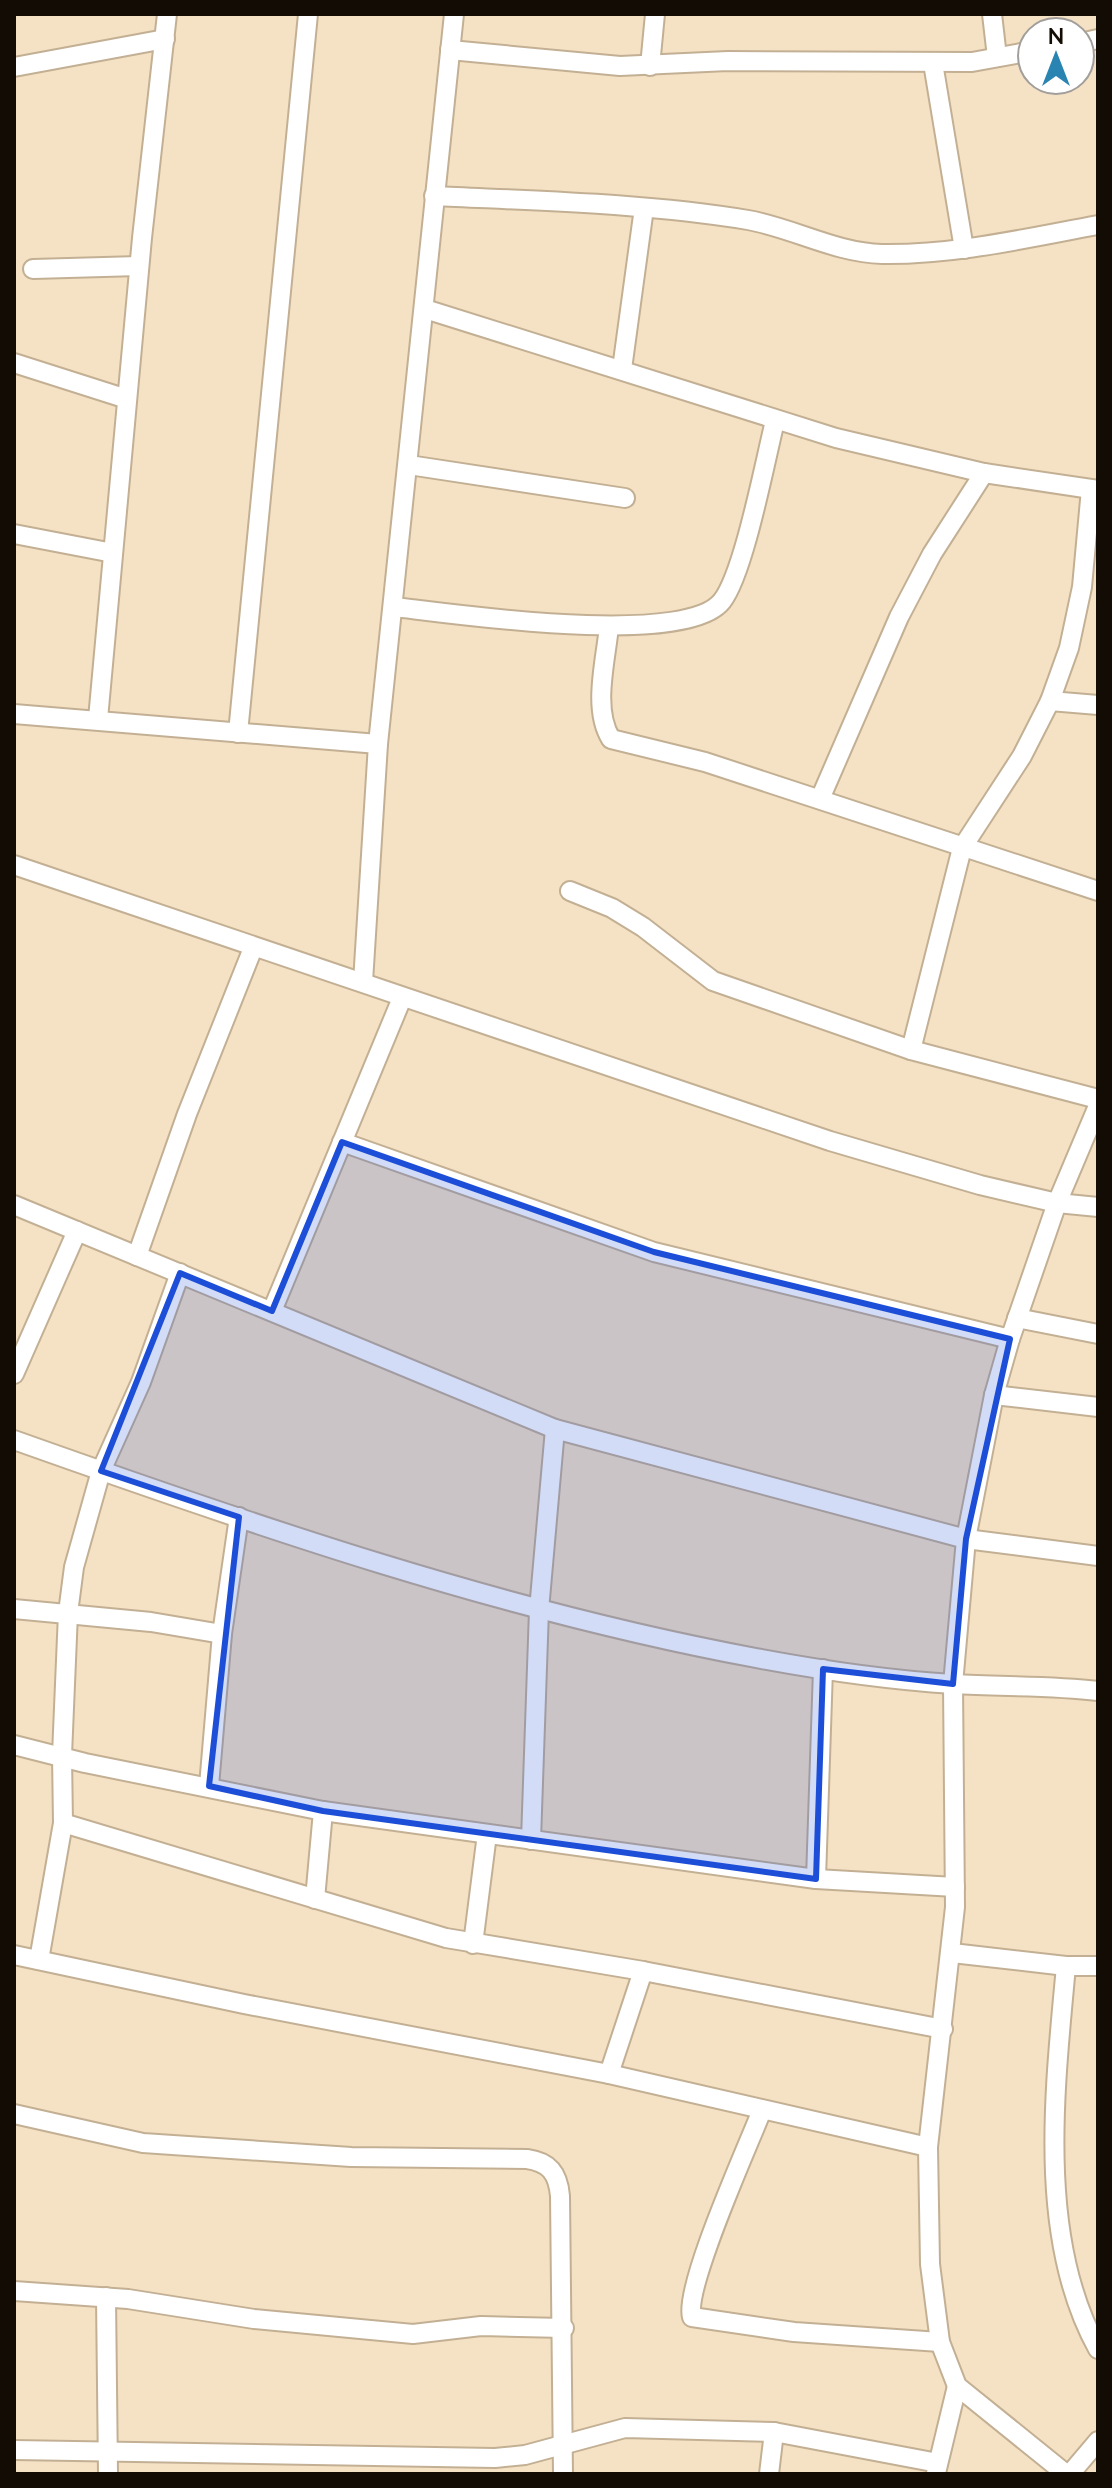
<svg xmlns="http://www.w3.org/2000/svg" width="1112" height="2488" font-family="'Nunito Sans',sans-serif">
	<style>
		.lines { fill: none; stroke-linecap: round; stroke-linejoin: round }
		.street-casing { stroke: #c3b094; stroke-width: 22 }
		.street { stroke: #fff; stroke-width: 18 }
		.marked { fill: #1d4ed8; fill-opacity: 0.2; stroke: #1d4ed8; stroke-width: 6; stroke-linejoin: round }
	</style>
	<rect width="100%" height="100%" fill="#f5e2c4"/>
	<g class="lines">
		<defs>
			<g id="street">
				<polyline points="992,14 997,57"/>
				<polyline points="1080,43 1098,39"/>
				<polyline points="450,50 620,66 728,61 972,62 1032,51"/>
				<polyline points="933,63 964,249"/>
				<polyline points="650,66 655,14"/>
				<polyline points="14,67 165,39"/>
				<path d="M434,196C538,201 644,203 748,220C793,228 836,253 882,254C955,255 1027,238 1098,225"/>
				<polyline points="33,269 139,266"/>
				<polyline points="425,309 836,438 984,473 1098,490"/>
				<polyline points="14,363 127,399"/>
				<polyline points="622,369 644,208"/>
				<polyline points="409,465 625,498"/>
				<polyline points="14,534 113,553"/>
				<path d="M395,607C455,614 686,648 722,601C744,573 765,461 775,421"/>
				<path d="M609,626C606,660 592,709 611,739L705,762L1098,891"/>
				<polyline points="1050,701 1098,705"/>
				<polyline points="14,714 378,744"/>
				<polyline points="98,719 142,238 167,14"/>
				<polyline points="238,733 308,14"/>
				<polyline points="820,799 899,617 932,554 984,473"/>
				<polyline points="14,865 830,1141 980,1185 1057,1203 1098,1207"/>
				<polyline points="570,891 612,908 643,927 713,981 911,1050 1098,1099"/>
				<polyline points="363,982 378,744 454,14"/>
				<polyline points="911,1050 962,848 1022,756 1050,701 1069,648 1082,587 1091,489"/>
				<polyline points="342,1142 654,1252 1010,1339"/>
				<polyline points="14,1205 555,1429 966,1539 1098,1556"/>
				<polyline points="137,1256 187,1114 253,948"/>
				<polyline points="272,1311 402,998"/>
				<polyline points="1017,1318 1098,1334"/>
				<polyline points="14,1374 77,1231"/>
				<polyline points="994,1395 1098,1407"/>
				<path d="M14,1440C256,1526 503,1611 756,1658C820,1670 888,1680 953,1684C1002,1687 1050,1685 1098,1691"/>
				<polyline points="14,1609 151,1622 222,1634"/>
				<polyline points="14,1745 85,1763 323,1811 816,1879 955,1887"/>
				<polyline points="209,1786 222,1634 239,1517"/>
				<polyline points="63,1823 446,1938 643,1971 943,2029"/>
				<polyline points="531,1840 539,1610 555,1429"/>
				<polyline points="816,1879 823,1669"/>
				<polyline points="315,1899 323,1811"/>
				<polyline points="473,1944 487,1834"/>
				<polyline points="952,1953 1066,1966 1098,1966"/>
				<polyline points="14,1955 244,2004 609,2074 928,2147"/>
				<polyline points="39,1960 63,1823 62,1755 68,1613 74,1567 101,1471 141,1382 180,1273"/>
				<path d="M1066,1966C1055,2087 1036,2238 1098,2349"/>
				<polyline points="609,2074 643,1971"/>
				<path d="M762,2110C748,2146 683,2289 692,2317L794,2332L940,2342"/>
				<path d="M14,2114L143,2143L351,2157L527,2159C549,2162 558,2173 560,2196L563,2474"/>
				<polyline points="14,2291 128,2299 254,2319 413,2334 481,2326 564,2328"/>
				<polyline points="106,2297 108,2474"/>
				<polyline points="14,2450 495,2458 525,2455 625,2428 774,2432 938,2463"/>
				<polyline points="936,2473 957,2386"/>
				<polyline points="769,2474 774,2432"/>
				<polyline points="1066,2474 957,2386 940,2342 930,2264 928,2147 955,1907 953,1684 966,1539 994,1395 1010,1339 1057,1203 1098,1106"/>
				<polyline points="1070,2474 1098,2441"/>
			</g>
		</defs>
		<!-- street casing -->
		<use href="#street" class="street-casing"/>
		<!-- street -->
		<use href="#street" class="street"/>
	</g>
	<!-- marked area -->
	<path class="marked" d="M342,1142L654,1252L1010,1339L966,1539L953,1684L823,1669L816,1879L323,1811L209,1786L239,1517L101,1471L180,1273L272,1311Z"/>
	<!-- border -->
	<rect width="1112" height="2488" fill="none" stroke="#130c04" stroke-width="32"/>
	<!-- north arrow -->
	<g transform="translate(1056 56)"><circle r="38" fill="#ffffff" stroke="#a19e9b" stroke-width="2"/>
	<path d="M0-6L14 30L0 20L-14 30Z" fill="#2a84b2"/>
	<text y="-12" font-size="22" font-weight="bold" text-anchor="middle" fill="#130c04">N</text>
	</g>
</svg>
